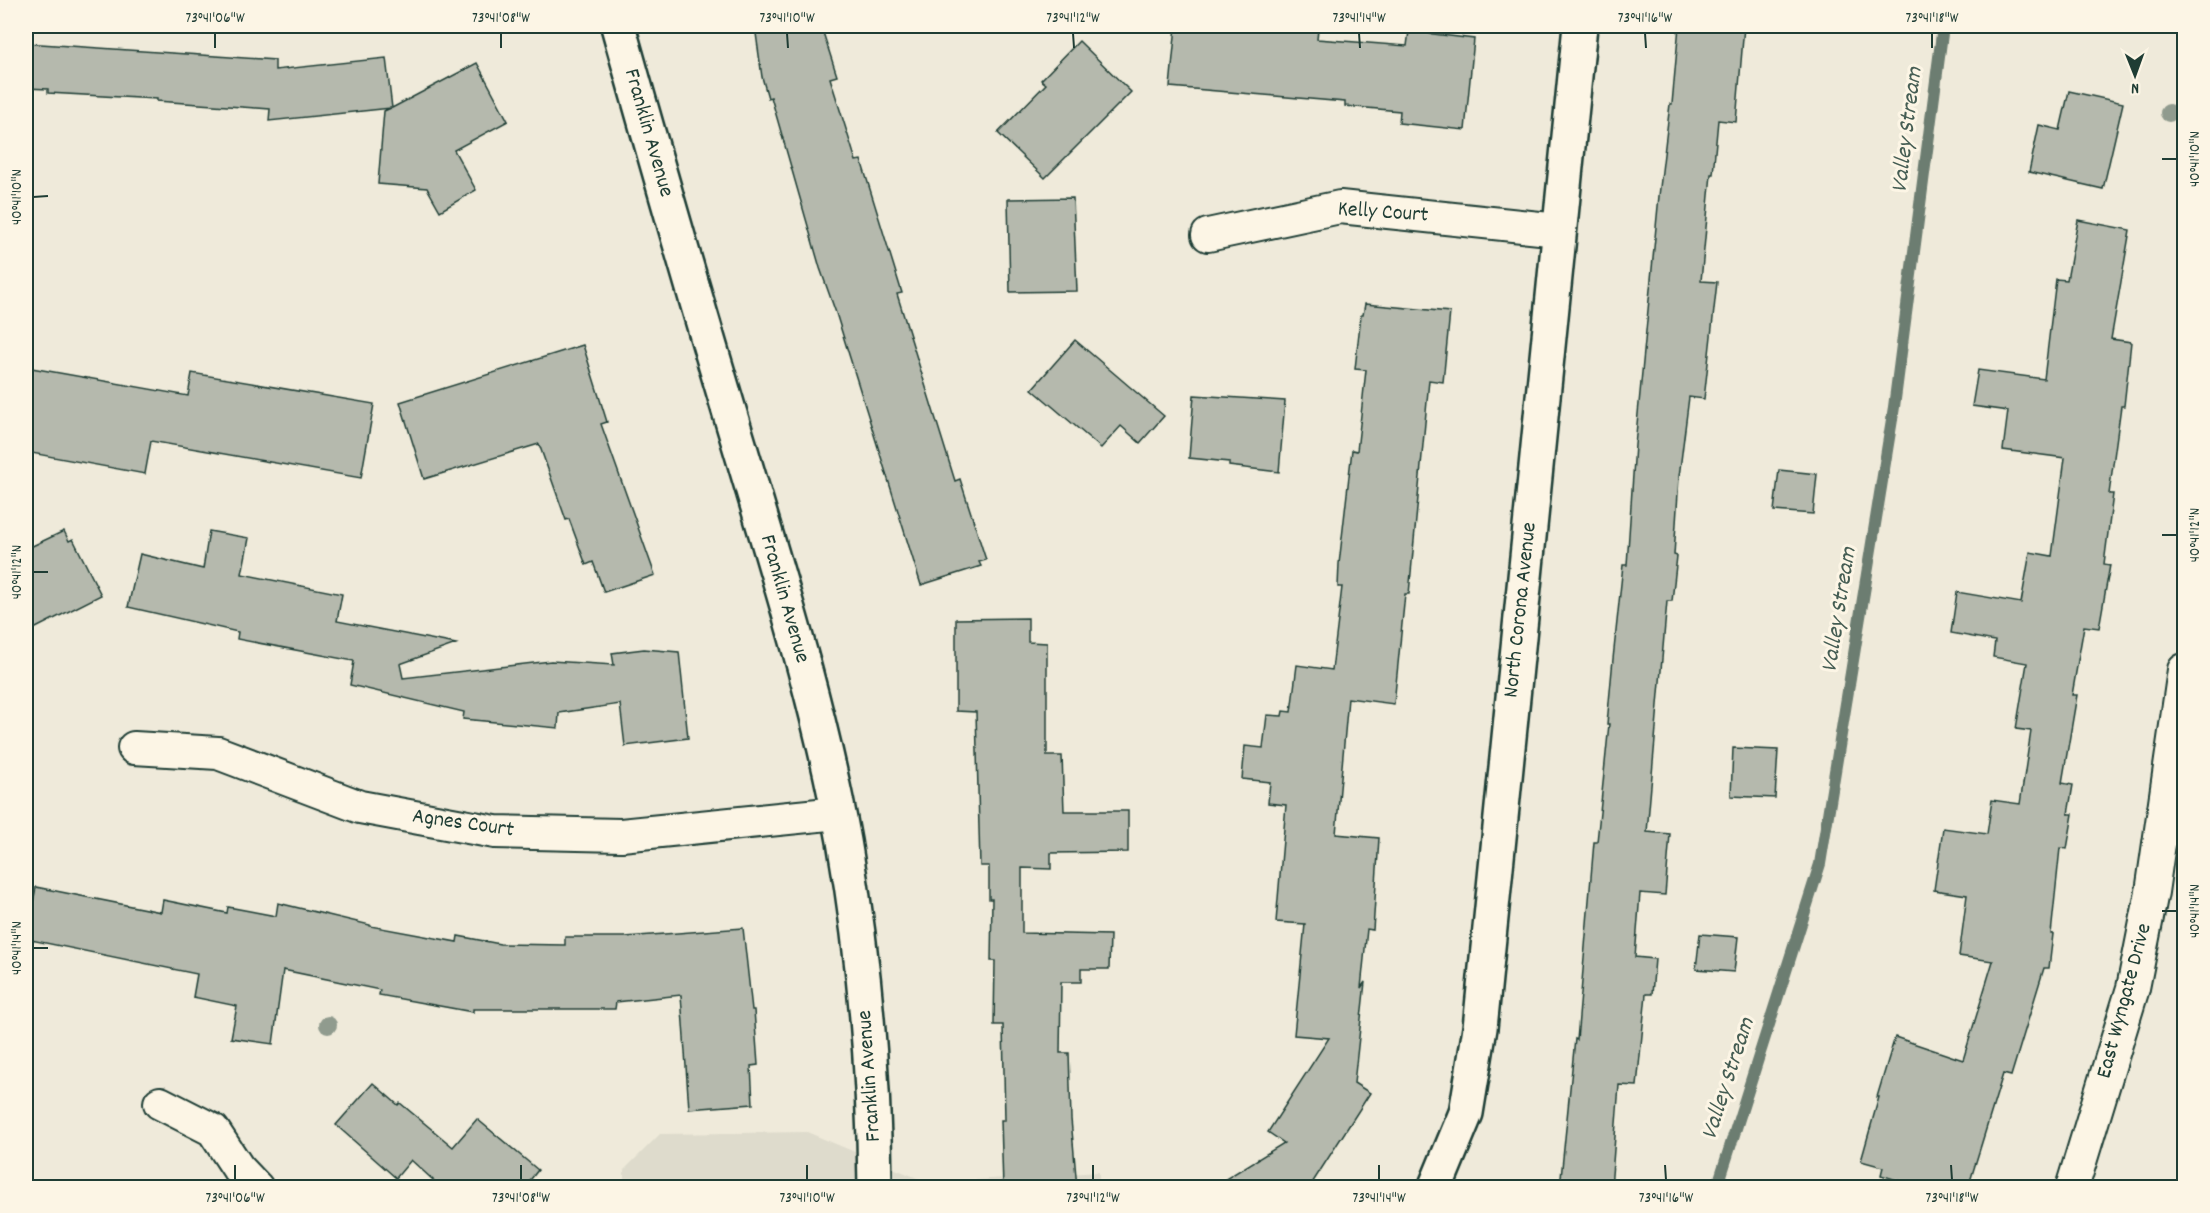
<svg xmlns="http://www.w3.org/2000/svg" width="2210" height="1213" font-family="Dekko,sans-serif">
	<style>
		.built { fill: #dedbcc }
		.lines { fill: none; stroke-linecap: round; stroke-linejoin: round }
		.stream { stroke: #6c7d71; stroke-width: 12 }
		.building { fill: #b5b9ad; stroke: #1f3d34; stroke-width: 1.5 }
		.minor-casing { stroke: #1f3d34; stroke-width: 36 }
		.secondary-casing { stroke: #1f3d34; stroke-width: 38 }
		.minor { stroke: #fcf5e5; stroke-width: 32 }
		.secondary { stroke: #fcf5e5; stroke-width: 33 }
		.tree { fill: #909b8e }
		.ticks { fill: none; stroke: #1f3d34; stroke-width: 2 }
		.labels { text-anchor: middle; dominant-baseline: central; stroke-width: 6; stroke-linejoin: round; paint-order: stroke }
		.street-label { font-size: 22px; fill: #1f3d34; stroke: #fcf5e5 }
		.water-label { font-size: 24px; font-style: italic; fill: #455d53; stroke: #fcf5e5 }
		.neatline { fill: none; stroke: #1f3d34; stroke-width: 2 }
		.ticks-label { font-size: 15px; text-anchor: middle; fill: #1f3d34 }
	</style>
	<rect width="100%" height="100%" fill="#efeada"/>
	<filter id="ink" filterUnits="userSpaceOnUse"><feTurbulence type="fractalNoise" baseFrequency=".0167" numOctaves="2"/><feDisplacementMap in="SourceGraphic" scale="12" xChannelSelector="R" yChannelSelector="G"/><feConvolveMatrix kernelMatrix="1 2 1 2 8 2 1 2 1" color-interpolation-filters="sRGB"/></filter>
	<g filter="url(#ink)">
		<!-- built -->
		<polygon class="built" points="807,1132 929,1183 1099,1172 1099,1187 624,1188 624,1170 660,1134"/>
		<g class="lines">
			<!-- stream -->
			<polyline class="stream" points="1717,1188 1820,864 1894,407 1943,26"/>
		</g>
		<!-- building -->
		<g class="building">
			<polygon points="755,26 821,26 837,76 830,78 856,161 861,160 902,293 897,294 955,481 960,479 986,560 979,562 981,566 921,585 836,313 820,268 771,97 768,98 762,77"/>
			<polygon points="1176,26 1270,26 1318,29 1317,39 1407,46 1409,31 1474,39 1465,130 1399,123 1400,111 1345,106 1345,102 1170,87"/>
			<polygon points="1679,26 1744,26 1736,122 1718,120 1713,174 1711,174 1701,281 1717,282 1704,399 1689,397 1679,477 1674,555 1677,556 1672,601 1667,601 1647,832 1670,834 1665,895 1640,893 1635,957 1655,959 1652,994 1646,994 1637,1086 1619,1085 1611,1188 1560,1188 1575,1039 1577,1040 1594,842 1597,842 1609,724 1607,724 1613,659 1623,565 1627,565 1635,445 1659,196 1670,104 1672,104"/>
			<polygon points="1079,41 1131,92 1045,178 998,133 1046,84 1041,80"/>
			<polygon points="26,43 275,60 275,70 386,58 392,108 477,63 508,121 454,150 476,190 440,211 427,188 378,184 384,111 391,108 269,121 270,109 157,101 157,99 48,93 48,89 26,88"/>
			<polygon points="2069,91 2123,103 2103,189 2029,172 2039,125 2060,130"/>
			<polygon points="1073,198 1077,291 1010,292 1008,199"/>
			<polygon points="2078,220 2130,230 2111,339 2131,342 2124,406 2121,406 2109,494 2113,494 2104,564 2110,565 2099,628 2084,626 2072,695 2077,695 2062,783 2073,785 2068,814 2073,814 2067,849 2060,848 2051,934 2053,934 2049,968 2044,968 2011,1076 2003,1074 1968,1188 1922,1188 1881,1175 1883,1167 1861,1161 1879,1097 1877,1097 1895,1037 1963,1060 1993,961 1959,956 1967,895 1934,890 1943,828 1987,834 1992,800 2020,804 2031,731 2016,729 2027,663 1993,657 1995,641 1951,633 1957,592 2021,603 2030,552 2052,556 2065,458 2003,450 2008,411 1972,406 1978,370 2044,379 2056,279 2067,280"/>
			<polygon points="1365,304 1450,312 1443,382 1429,380 1409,594 1405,594 1394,704 1348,698 1336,834 1379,838 1373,930 1367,929 1361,988 1365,982 1354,1083 1370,1093 1309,1188 1211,1188 1284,1143 1268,1132 1329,1038 1294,1035 1305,924 1276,922 1286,805 1268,803 1270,782 1242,779 1245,746 1263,748 1267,715 1282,716 1283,711 1291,712 1297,665 1332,670 1342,587 1338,587 1339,564 1352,450 1357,451 1366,370 1355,369 1361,315 1363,315"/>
			<polygon points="1075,340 1164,416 1140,443 1121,426 1101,448 1032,389"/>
			<polygon points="583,345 607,422 601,424 655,575 604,592 593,562 586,565 569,519 566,520 539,444 424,479 400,402"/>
			<polygon points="26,367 188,396 192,373 374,404 361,478 151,441 145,474 26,452"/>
			<polygon points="1194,395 1285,401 1279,472 1229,466 1229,462 1189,458"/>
			<polygon points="1779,470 1817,474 1813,514 1774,511"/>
			<polygon points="64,531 69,541 73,539 101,595 26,633 26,549"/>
			<polygon points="209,531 249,538 242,574 342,594 337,621 456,644 400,664 403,678 551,661 614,665 612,653 644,649 679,652 688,738 625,746 620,704 559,713 558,728 463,719 464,712 350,685 354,661 237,639 238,632 128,607 140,554 203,569"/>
			<polygon points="1028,618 1028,642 1047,643 1047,756 1062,756 1064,811 1128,811 1128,852 1051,853 1051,869 1022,868 1022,933 1110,935 1109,969 1081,969 1081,982 1061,982 1060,1053 1069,1053 1071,1119 1077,1188 1003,1188 1001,1120 1005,1120 1003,1025 994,1025 995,961 991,961 992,899 989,899 989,866 980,866 976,712 956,711 956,619"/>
			<polygon points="1733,748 1778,750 1775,798 1731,796"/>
			<polygon points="36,887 161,912 163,900 227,913 228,907 276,916 278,903 370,925 370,926 457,942 458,936 500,944 565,945 565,937 625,937 743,928 752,1010 754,1010 758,1065 751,1066 753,1104 689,1109 681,995 616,1002 615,1009 473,1009 473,1012 379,995 380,990 283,970 273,1044 231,1038 237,1006 193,997 197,974 26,939"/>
			<polygon points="1700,934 1738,937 1734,972 1696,969"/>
			<polygon points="373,1083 398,1105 400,1103 453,1147 477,1119 538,1170 524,1188 442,1188 411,1160 396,1178 336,1125"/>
		</g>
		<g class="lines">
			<defs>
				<g id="minor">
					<polyline points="1208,235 1340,207 1559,230"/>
					<polyline points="134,748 218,753 360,807 495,832 621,835 838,813"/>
					<polyline points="160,1103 213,1130 238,1168 257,1188"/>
					<polyline points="2072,1188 2133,988 2152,892 2184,670"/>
				</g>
				<g id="secondary">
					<path d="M618,26C659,172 701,318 745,464C782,588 821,713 844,841C864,955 874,1072 875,1188"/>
					<polyline points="1435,1188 1466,1113 1480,1028 1580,26"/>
				</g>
			</defs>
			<!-- minor casing -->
			<use href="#minor" class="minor-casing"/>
			<!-- secondary casing -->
			<use href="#secondary" class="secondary-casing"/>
			<!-- minor -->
			<use href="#minor" class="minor"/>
			<!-- secondary -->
			<use href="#secondary" class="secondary"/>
		</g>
		<!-- trees -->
		<g class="tree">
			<circle cx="2169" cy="113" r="9"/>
			<circle cx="328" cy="1025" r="9"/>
		</g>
	</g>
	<!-- ticks -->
	<path class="ticks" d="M215,33V48M501,33V48M787,33L788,48M1073,33L1074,48M1359,33L1360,48M1645,33L1646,48M1932,33V48M2162,159H2177M33,197L48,196M2162,535H2177M33,572H48M2162,911H2177M33,948H48M235,1165V1180M521,1165V1180M807,1165V1180M1093,1165V1180M1379,1165V1180M1665,1165L1666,1180M1951,1165L1952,1180"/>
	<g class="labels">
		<!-- street labels -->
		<g class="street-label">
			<text transform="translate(648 133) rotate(74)">Franklin Avenue</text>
			<text transform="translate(1383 213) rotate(4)">Kelly Court</text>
			<text transform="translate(784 599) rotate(74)">Franklin Avenue</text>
			<text transform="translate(1521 610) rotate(-84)">North Corona Avenue</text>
			<text transform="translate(463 824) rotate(8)">Agnes Court</text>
			<text transform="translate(2125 1001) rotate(-75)">East Wyngate Drive</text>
			<text transform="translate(870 1076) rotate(-94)">Franklin Avenue</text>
		</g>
		<!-- water labels -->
		<g class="water-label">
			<text transform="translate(1908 130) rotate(-83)">Valley Stream</text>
			<text transform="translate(1840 610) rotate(-81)">Valley Stream</text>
			<text transform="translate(1729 1079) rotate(-72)">Valley Stream</text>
		</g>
	</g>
	<!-- margin -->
	<rect width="2210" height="1213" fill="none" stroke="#fcf5e5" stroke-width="66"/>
	<!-- north arrow -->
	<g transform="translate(2135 75) rotate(179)" stroke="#fcf5e5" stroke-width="4.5" paint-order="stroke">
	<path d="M0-4.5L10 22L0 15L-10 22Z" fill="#1f3d34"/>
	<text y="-9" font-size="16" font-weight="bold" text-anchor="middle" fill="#1f3d34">N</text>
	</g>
	<rect x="33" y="33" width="2144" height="1147" class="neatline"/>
	<g class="ticks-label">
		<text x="215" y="22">73°41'06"W</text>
		<text x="501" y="22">73°41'08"W</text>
		<text x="787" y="22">73°41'10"W</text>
		<text x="1073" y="22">73°41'12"W</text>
		<text x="1359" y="22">73°41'14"W</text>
		<text x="1645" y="22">73°41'16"W</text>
		<text x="1932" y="22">73°41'18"W</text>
		<text transform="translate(2194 159) rotate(-90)" y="5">40°41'10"N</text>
		<text transform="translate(16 197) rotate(-90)" y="5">40°41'10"N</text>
		<text transform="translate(2194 535) rotate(-90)" y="5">40°41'12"N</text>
		<text transform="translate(16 572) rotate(-90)" y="5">40°41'12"N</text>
		<text transform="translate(2194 911) rotate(-90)" y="5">40°41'14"N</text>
		<text transform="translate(16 948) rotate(-90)" y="5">40°41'14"N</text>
		<text x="235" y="1202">73°41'06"W</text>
		<text x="521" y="1202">73°41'08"W</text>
		<text x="807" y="1202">73°41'10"W</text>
		<text x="1093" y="1202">73°41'12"W</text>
		<text x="1379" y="1202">73°41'14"W</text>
		<text x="1666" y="1202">73°41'16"W</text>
		<text x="1952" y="1202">73°41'18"W</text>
	</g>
</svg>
